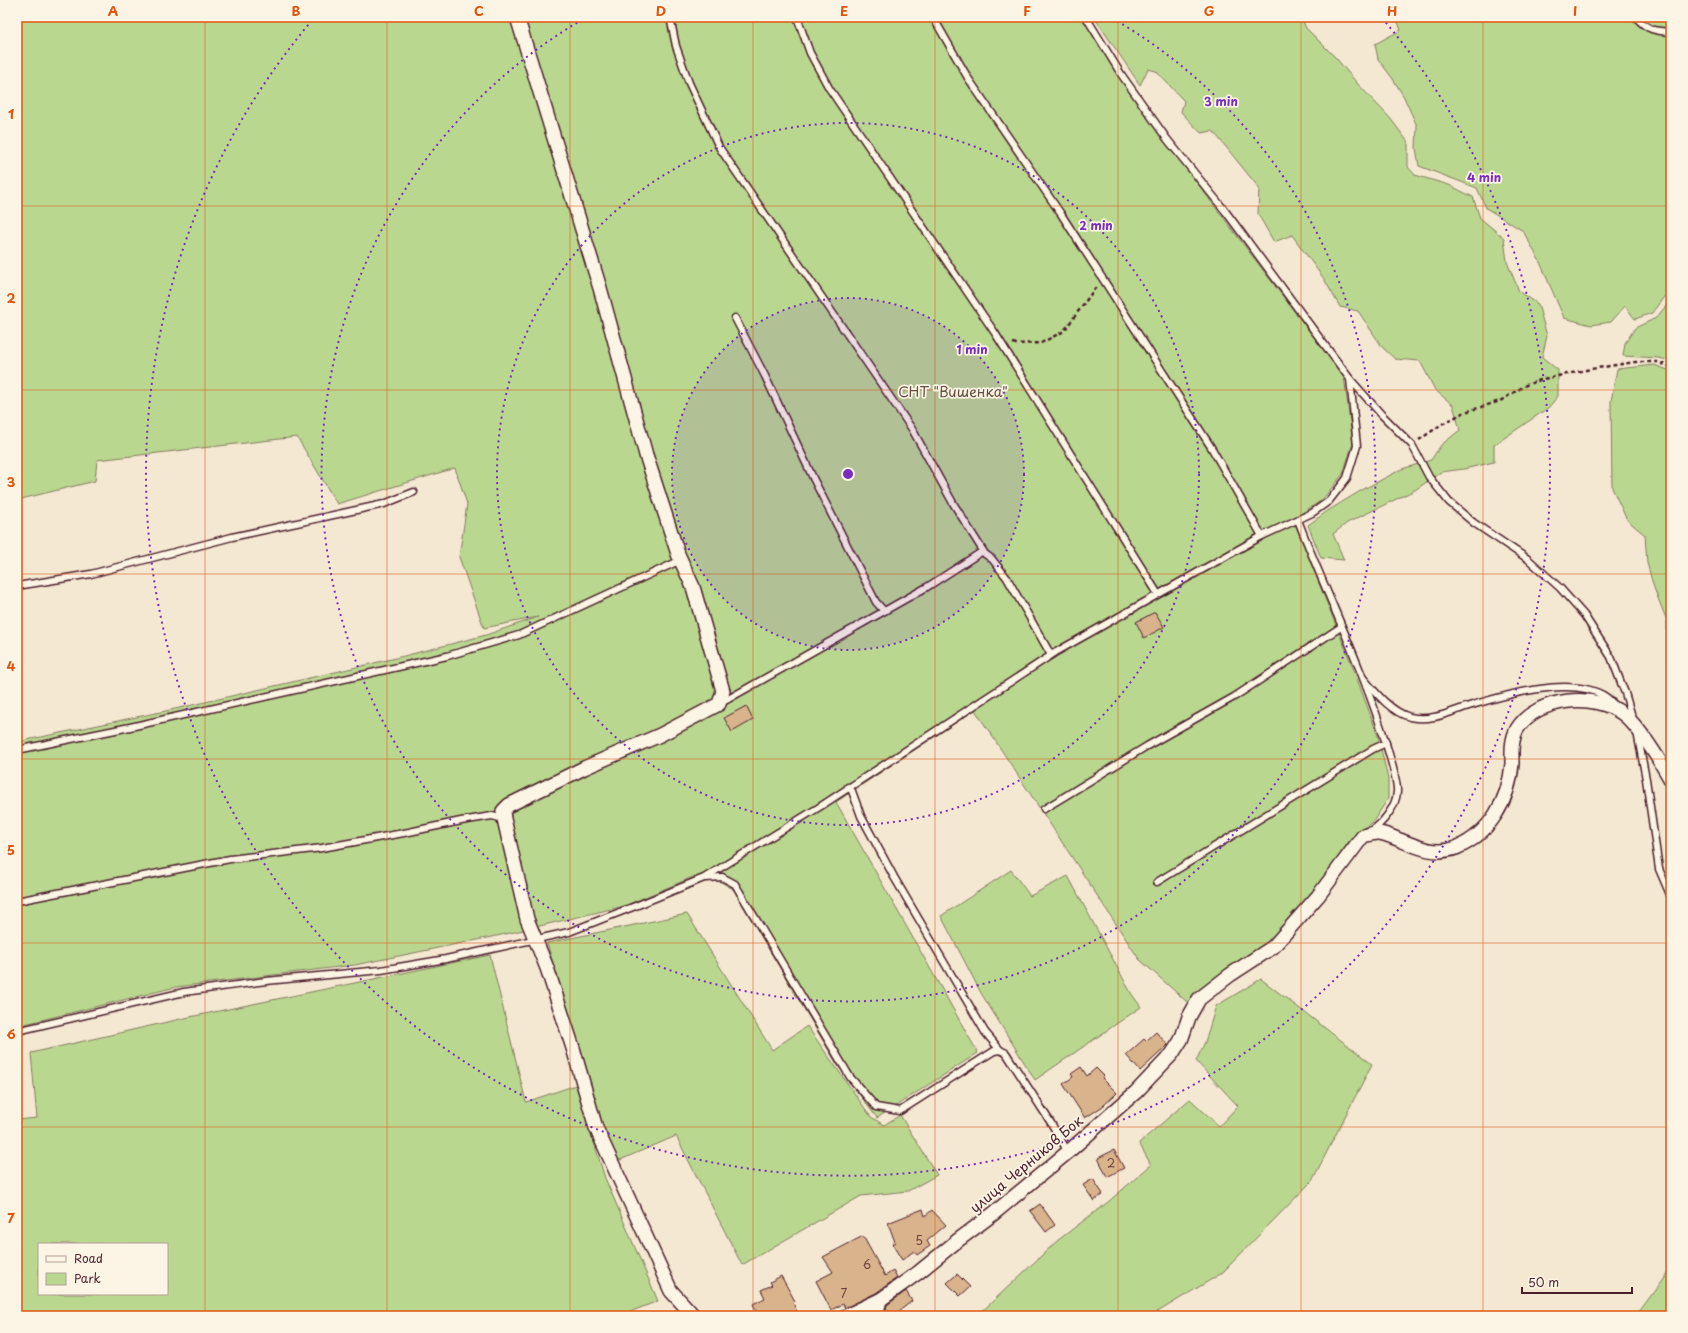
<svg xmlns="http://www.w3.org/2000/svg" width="1688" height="1333" font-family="'Playpen Sans',sans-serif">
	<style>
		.green { fill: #bad790; stroke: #827b5e; fill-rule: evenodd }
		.building { fill: #d9b38b; stroke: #4a1f2b }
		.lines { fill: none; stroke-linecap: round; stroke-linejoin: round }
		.service-casing { stroke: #4a1f2b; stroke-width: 9 }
		.minor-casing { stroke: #4a1f2b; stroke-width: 16 }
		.path { stroke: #4a1f2b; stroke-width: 2.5; stroke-dasharray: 4 3; stroke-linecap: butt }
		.service { stroke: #fcf5e5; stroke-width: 6 }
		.minor { stroke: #fcf5e5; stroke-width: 13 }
		.grid { fill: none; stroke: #e0560e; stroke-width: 1; stroke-opacity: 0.55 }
		.ring { fill: none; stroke: #7b2cbf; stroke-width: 2; stroke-dasharray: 2 4 }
		.labels { text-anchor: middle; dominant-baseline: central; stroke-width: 3.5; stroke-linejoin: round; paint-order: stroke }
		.number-label { font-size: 12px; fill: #6e4443 }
		.park-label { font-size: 14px; fill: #664d44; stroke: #fcf5e5 }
		.street-label { font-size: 14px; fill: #4a1f2b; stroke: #fcf5e5 }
		.centre { fill: #7b2cbf; stroke: #fcf5e5; stroke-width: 2 }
		.ring-label { font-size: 12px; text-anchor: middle; font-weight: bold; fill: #7b2cbf; stroke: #fcf5e5; stroke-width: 3.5; stroke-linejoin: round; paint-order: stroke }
		.neatline { fill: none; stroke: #e0560e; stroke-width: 1.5 }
		.grid-label { font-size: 13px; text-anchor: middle; font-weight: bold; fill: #e0560e }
	</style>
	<rect width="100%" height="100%" fill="#f5e8d3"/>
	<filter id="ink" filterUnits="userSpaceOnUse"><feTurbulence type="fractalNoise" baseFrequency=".025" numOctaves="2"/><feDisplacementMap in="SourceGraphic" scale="8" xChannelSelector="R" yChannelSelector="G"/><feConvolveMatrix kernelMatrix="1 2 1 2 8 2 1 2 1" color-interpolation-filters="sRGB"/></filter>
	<g filter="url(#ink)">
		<!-- green -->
		<g class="green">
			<polygon points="17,17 1082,17 1138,105 1344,377 1353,443 1343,474 1322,500 1293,519 1352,665 1378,736 1388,779 1388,799 1372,823 1352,837 1311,896 1268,944 1212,980 1187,1002 1139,959 975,710 836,802 978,1053 877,1118 838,1066 733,889 721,882 693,877 624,906 506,934 355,965 176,987 17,1026 17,742 175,709 396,658 486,635 538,617 484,628 459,557 467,504 455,468 337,504 297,437 97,460 95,481 17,500"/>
			<polygon points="1094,17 1301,17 1306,28 1336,58 1356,82 1390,118 1408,142 1408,167 1415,175 1449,185 1473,197 1480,218 1504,238 1507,262 1519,291 1538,304 1547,336 1542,357 1558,370 1558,396 1548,408 1494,445 1494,462 1464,469 1441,472 1415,490 1347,523 1333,534 1344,560 1321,558 1308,525 1329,510 1362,490 1402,469 1431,460 1441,445 1460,430 1453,405 1435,390 1420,361 1395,359 1383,348 1358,311 1340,307 1324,279 1292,235 1274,242 1258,214 1259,188 1213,131 1201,133 1181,112 1184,101 1156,71 1148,69 1140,85"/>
			<polygon points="1396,17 1671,17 1671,290 1666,294 1652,313 1635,319 1625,306 1611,322 1591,325 1564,318 1539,260 1523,231 1486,208 1477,188 1419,166 1416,148 1417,126 1404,97 1393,79 1378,59 1375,44 1401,30"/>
			<polygon points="1671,300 1671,361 1659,358 1623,356 1625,343 1635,328 1656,318"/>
			<polygon points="1654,365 1671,371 1671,676 1667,656 1667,621 1654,588 1647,563 1645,535 1627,520 1612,488 1611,401 1617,369"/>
			<polygon points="1011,870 1030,896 1068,876 1131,993 1141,1007 1035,1080 981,993 941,916"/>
			<polygon points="687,914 772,1050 807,1026 871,1117 884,1125 900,1115 937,1175 908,1191 861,1196 742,1265 676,1136 613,1163 547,943"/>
			<path d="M490,955L526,1102L576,1085L605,1178L658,1301L622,1315V1316H17V1120L37,1118L31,1053L185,1018ZM39,1244H167V1294H39Z"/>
			<polygon points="1261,979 1372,1064 1312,1181 1222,1273 1151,1316 977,1316 1057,1241 1108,1202 1151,1165 1139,1143 1190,1099 1219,1126 1238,1106 1196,1061 1205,1042 1216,1006"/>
			<polygon points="1671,1265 1671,1316 1636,1316 1664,1278"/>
		</g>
		<!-- building -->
		<g class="building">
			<polygon points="1155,612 1164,627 1144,638 1136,622"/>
			<polygon points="746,706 753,720 732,732 724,718"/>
			<polygon points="1156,1032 1168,1045 1140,1071 1126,1055 1144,1039 1146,1041"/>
			<polygon points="1081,1067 1087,1076 1096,1068 1104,1076 1102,1078 1117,1093 1103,1106 1085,1118 1063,1084 1073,1077 1071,1074"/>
			<polygon points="1114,1150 1124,1168 1107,1177 1098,1158"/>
			<polygon points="1093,1179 1103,1194 1094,1201 1083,1185"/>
			<polygon points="1040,1204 1055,1225 1046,1232 1030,1211"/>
			<polygon points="923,1209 925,1216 932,1210 946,1225 927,1241 930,1246 917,1255 914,1251 902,1260 892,1244 895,1242 888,1223"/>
			<polygon points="863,1236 885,1276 893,1271 897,1278 876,1293 845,1308 843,1304 831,1310 816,1281 833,1272 823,1257"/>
			<polygon points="957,1274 970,1287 960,1296 947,1283"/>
			<polygon points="781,1276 795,1301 793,1303 799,1316 759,1316 753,1304 765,1298 761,1290 772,1285 770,1282"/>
			<polygon points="906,1291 912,1301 893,1316 886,1308 887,1305"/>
		</g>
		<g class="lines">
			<defs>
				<g id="service">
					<polyline points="670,17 676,46 689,83 719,147 912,429 953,503 985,554 992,559 1007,578 1051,655"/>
					<polyline points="797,17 810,53 829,88 995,333 1158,594"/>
					<polyline points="933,17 968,78 1061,214 1211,447 1262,536"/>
					<path d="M1636,17C1647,30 1655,31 1671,32"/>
					<polyline points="735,318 765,376 814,480 876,602 884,611"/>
					<polyline points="1350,379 1381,414 1412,445 1429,477 1449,502 1474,523 1528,559 1560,588 1584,615 1611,657 1625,693 1633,720"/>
					<path d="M1298,520C1327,596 1364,670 1387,747C1390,758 1398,782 1397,792C1396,807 1383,823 1371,831"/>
					<polyline points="17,586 91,574 232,537 384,504 414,492"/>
					<path d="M1364,679C1376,693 1391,712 1410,717C1431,722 1450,712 1469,706C1505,695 1572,675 1606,697C1609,699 1612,703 1615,705"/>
					<polyline points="721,703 927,587 983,551"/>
					<polyline points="1637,732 1646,779 1659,869 1671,897"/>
					<polyline points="17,750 130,727 447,656 519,635 681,560"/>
					<polyline points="848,787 852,791 861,816 894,877 985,1032 1000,1050"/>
					<polyline points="1044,809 1147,746 1234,697 1341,627"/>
					<polyline points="706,878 722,877 735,884 850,1077 876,1107 900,1111 994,1051 1000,1050 1006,1053 1051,1123 1068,1152"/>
					<polyline points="1157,882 1373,749 1386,743"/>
					<polyline points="17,901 230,859 322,848 409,832 461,821 492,816 504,819"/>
					<polyline points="17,1031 184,992 266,981 381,970 446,959 569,932 638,905 704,878 821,806 1056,652 1262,536 1312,513 1329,501 1347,478 1357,446 1350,379 1226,212 1167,139 1121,74 1086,17"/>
				</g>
				<g id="minor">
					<polyline points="517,17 600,288 646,455 678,554 693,587 723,691 719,704 660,735 584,768 509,805 503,811 504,819 527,919 547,968 573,1048 596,1128 671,1291 694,1316"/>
					<path d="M846,1316L880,1300L919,1272L957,1241L993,1214L1068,1152L1136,1092L1172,1054L1181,1040L1189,1017L1199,999L1230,975L1273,947L1318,896L1363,836C1368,835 1373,833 1378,833C1383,833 1390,836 1395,838C1415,846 1434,856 1456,848C1490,834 1509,800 1512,764C1512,752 1511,740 1517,729C1537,697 1595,692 1623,714C1640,727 1660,761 1671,780"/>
					<polyline points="876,1316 880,1300"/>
				</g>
			</defs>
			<!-- service casing -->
			<use href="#service" class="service-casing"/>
			<!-- minor casing -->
			<use href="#minor" class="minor-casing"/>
			<!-- path -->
			<g class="path">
				<polyline points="1013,343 1016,344 1041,343 1064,331 1096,287"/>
				<polyline points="1419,440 1442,424 1465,412 1500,401 1526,385 1543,379 1591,369 1635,362 1657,362 1671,367"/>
			</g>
			<!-- service -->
			<use href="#service" class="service"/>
			<!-- minor -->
			<use href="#minor" class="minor"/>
		</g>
	</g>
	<!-- grid -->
	<path class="grid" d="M205,17V1316M387,17V1316M570,17V1316M753,17V1316M935,17V1316M1118,17V1316M1301,17V1316M1483,17V1316M17,206H1671M17,390H1671M17,574H1671M17,759H1671M17,943H1671M17,1127H1671"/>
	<!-- distance rings -->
	<circle cx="848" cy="474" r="176" fill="#7b2cbf" fill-opacity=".12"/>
	<g class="ring">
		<circle cx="848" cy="474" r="176"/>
		<circle cx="848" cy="474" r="351"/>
		<path d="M1112 18A527 527 0 1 1 585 18"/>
		<path d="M1382 18A702 702 0 1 1 314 18"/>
	</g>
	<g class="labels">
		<!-- number labels -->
		<g class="number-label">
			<text x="1111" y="1163">2</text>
			<text x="919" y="1240">5</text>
			<text x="867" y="1264">6</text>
			<text x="844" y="1293">7</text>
		</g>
		<!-- park labels -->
		<g class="park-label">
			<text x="953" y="391">СНТ "Вишенка"</text>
		</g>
		<!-- street labels -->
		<g class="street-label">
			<text transform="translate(1026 1164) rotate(-40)">улица Черников Бок</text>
		</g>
	</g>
	<circle cx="848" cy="474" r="6" class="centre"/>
	<g class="ring-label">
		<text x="1221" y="106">3 min</text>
		<text x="1484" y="182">4 min</text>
		<text x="1096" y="230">2 min</text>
		<text x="972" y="354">1 min</text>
	</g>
	<!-- margin -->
	<rect width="1688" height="1333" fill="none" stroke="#fcf5e5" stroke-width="44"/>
	<!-- legend -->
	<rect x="38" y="1243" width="130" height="52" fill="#fcf5e5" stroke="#b59f9b"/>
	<rect x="46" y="1256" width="20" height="6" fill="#fcf5e5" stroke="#b59f9b"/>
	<text x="74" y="1263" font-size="12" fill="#4a1f2b">Road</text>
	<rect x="46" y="1273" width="20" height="12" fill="#bad790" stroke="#b59f9b"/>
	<text x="74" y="1283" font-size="12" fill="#4a1f2b">Park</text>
	<!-- scale -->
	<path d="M1522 1287v6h110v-6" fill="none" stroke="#4a1f2b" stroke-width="2"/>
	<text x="1528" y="1287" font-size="12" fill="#4a1f2b" stroke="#fcf5e5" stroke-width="3" paint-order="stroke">50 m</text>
	<rect x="22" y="22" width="1644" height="1289" class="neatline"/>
	<g class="grid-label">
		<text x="113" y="16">A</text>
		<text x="296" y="16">B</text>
		<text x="479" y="16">C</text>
		<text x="661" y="16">D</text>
		<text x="844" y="16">E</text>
		<text x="1027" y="16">F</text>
		<text x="1209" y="16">G</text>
		<text x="1392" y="16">H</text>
		<text x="1575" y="16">I</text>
		<text x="11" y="119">1</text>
		<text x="11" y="303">2</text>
		<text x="11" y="487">3</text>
		<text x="11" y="671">4</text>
		<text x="11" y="855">5</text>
		<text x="11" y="1039">6</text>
		<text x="11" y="1223">7</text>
	</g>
</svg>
